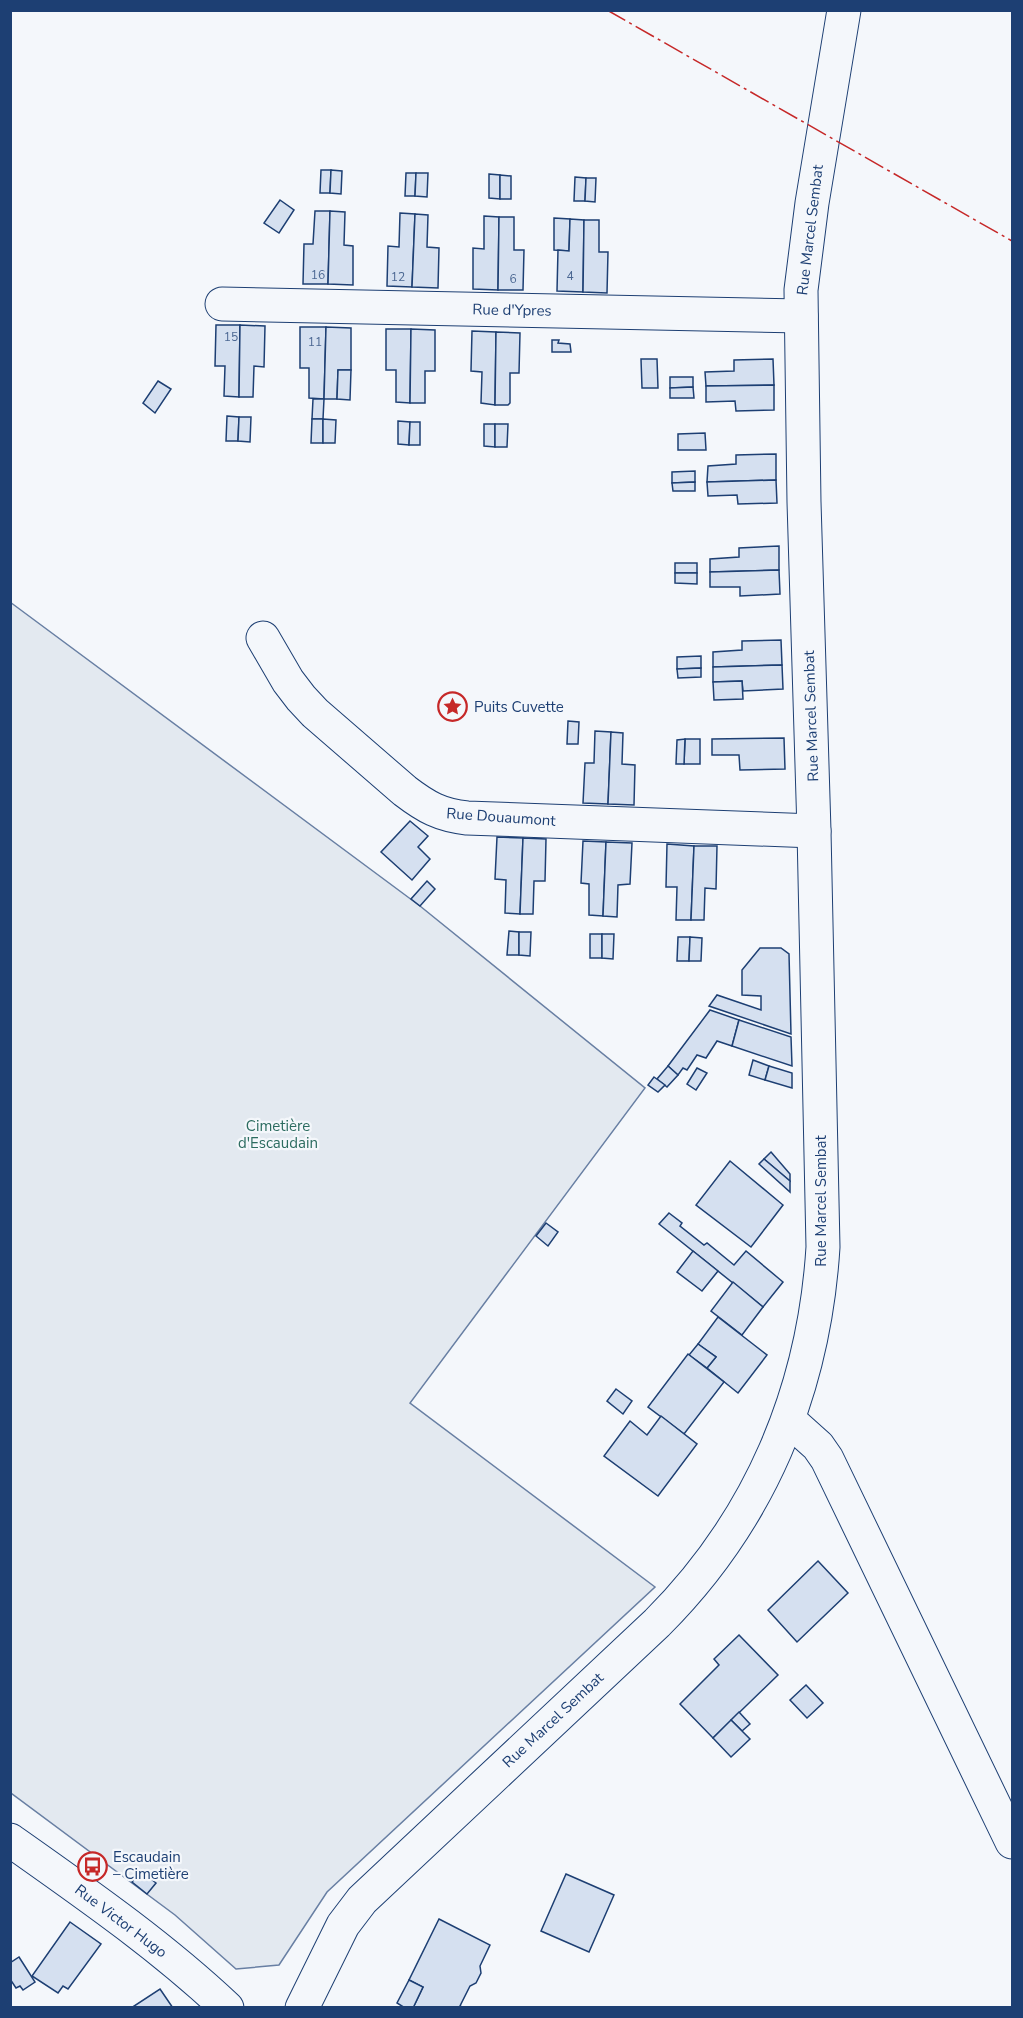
<svg xmlns="http://www.w3.org/2000/svg" width="1023" height="2018" font-family="'Nunito Sans',sans-serif">
	<style>
		.green { fill: #e3e9f0; stroke: #687fa3; stroke-width: 1.5 }
		.building { fill: #d5e0f0; stroke: #1d3f73; stroke-width: 1.5 }
		.lines { fill: none; stroke-linecap: round; stroke-linejoin: round }
		.minor-casing { stroke: #1d3f73; stroke-width: 35 }
		.minor { stroke: #f4f7fb; stroke-width: 33 }
		.power { stroke: #c62828; stroke-width: 1.5; stroke-dasharray: 21 4.5 3 4.5; stroke-linecap: butt }
		.labels { text-anchor: middle; dominant-baseline: central; stroke-width: 4.5; stroke-linejoin: round; paint-order: stroke }
		.number-label { font-size: 12px; fill: #4b6792 }
		.street-label { font-size: 15px; fill: #1d3f73; stroke: #f4f7fb }
		.poi-label { font-size: 15px; fill: #1d3f73; stroke: #f4f7fb; text-anchor: start }
		.park-label { font-size: 15px; fill: #2c6c60; stroke: #f4f7fb }
	</style>
	<rect width="100%" height="100%" fill="#f4f7fb"/>
	<!-- green -->
	<polygon class="green" points="10,602 420,906 645,1088 410,1403 655,1587 327,1892 279,1965 236,1969 175,1915 11,1793"/>
	<!-- building -->
	<g class="building">
		<polygon points="321,170 331,170 330,193 320,193"/>
		<polygon points="331,170 342,171 341,194 330,193"/>
		<polygon points="406,173 416,173 415,196 405,196"/>
		<polygon points="416,173 428,173 427,197 415,196"/>
		<polygon points="489,174 500,175 500,199 489,198"/>
		<polygon points="500,175 511,176 511,199 500,199"/>
		<polygon points="575,177 586,178 585,201 574,201"/>
		<polygon points="586,178 596,178 595,202 585,201"/>
		<polygon points="280,200 294,210 279,233 264,223"/>
		<polygon points="315,211 330,211 328,284 303,284 304,244 313,244"/>
		<polygon points="330,211 345,212 344,245 353,246 353,285 328,284"/>
		<polygon points="400,213 415,214 412,287 387,286 388,246 399,247"/>
		<polygon points="415,214 428,215 427,247 439,248 438,288 412,287"/>
		<polygon points="484,216 499,217 498,290 473,289 473,248 484,249"/>
		<polygon points="499,217 514,217 514,250 524,250 523,290 498,290"/>
		<polygon points="554,218 570,219 569,251 554,250"/>
		<polygon points="570,219 584,220 583,292 557,291 558,250 569,251"/>
		<polygon points="584,220 599,220 599,252 608,252 607,293 583,292"/>
		<polygon points="216,325 240,325 239,397 224,396 225,366 215,366"/>
		<polygon points="240,325 265,326 264,367 254,366 253,397 239,397"/>
		<polygon points="300,327 326,327 324,399 309,398 309,368 300,368"/>
		<polygon points="326,327 351,328 351,370 338,370 337,399 324,399"/>
		<polygon points="386,329 411,329 410,403 396,402 396,370 386,370"/>
		<polygon points="411,329 435,330 435,371 425,371 425,403 410,403"/>
		<polygon points="472,331 496,332 495,405 481,403 482,372 471,371"/>
		<polygon points="496,332 520,333 519,373 510,373 510,403 508,405 495,405"/>
		<polygon points="552,340 559,340 558,343 570,344 571,352 552,352"/>
		<polygon points="641,359 657,359 658,388 642,388"/>
		<polygon points="773,359 774,385 706,386 705,372 734,371 734,360"/>
		<polygon points="338,370 351,370 350,400 337,399"/>
		<polygon points="670,377 693,377 693,387 670,388"/>
		<polygon points="158,381 171,389 155,413 143,403"/>
		<polygon points="774,385 774,410 736,411 735,401 706,402 706,386"/>
		<polygon points="693,387 694,398 670,398 670,388"/>
		<polygon points="313,399 324,399 323,419 312,419"/>
		<polygon points="227,416 239,417 238,441 226,441"/>
		<polygon points="239,417 251,417 250,442 238,441"/>
		<polygon points="312,419 323,419 323,443 311,443"/>
		<polygon points="323,419 336,420 335,443 323,443"/>
		<polygon points="398,421 410,422 409,445 398,444"/>
		<polygon points="410,422 420,422 420,445 409,445"/>
		<polygon points="484,424 495,424 495,447 484,446"/>
		<polygon points="495,424 508,424 507,447 495,447"/>
		<polygon points="705,433 706,450 678,450 678,434"/>
		<polygon points="776,454 776,480 707,482 708,466 736,464 736,455"/>
		<polygon points="695,471 695,482 672,483 672,472"/>
		<polygon points="776,480 777,503 738,504 737,495 708,496 707,482"/>
		<polygon points="695,482 695,491 673,491 672,483"/>
		<polygon points="779,546 779,570 710,572 710,559 739,557 739,548"/>
		<rect x="675" y="563" width="22" height="10"/>
		<polygon points="779,570 780,594 740,596 740,587 710,587 710,572"/>
		<polygon points="675,573 697,573 697,584 675,583"/>
		<polygon points="781,640 782,665 713,667 713,652 742,650 742,641"/>
		<polygon points="701,656 701,668 677,669 677,657"/>
		<polygon points="782,665 783,689 743,691 742,681 713,682 713,667"/>
		<polygon points="701,668 701,677 678,678 677,669"/>
		<polygon points="742,681 743,699 714,700 713,682"/>
		<polygon points="568,721 579,722 578,744 567,744"/>
		<polygon points="595,731 611,732 608,804 583,803 585,763 594,763"/>
		<polygon points="611,732 623,733 622,764 635,765 634,805 608,804"/>
		<polygon points="784,738 785,769 740,770 739,755 712,755 712,739"/>
		<polygon points="685,739 700,739 700,764 684,764"/>
		<polygon points="685,739 684,764 676,764 677,740"/>
		<polygon points="410,821 428,836 418,847 430,859 412,880 381,852"/>
		<polygon points="497,837 523,838 520,914 505,913 506,880 495,879"/>
		<polygon points="523,838 546,839 545,881 534,881 533,914 520,914"/>
		<polygon points="583,841 606,842 603,916 589,915 589,884 581,883"/>
		<polygon points="606,842 632,843 630,884 618,885 617,917 603,916"/>
		<polygon points="667,844 694,846 691,920 676,920 677,887 666,887"/>
		<polygon points="694,846 717,846 716,889 705,888 704,920 691,920"/>
		<polygon points="427,881 435,889 420,906 411,899"/>
		<polygon points="509,931 519,932 519,955 507,955"/>
		<polygon points="519,932 531,932 530,956 519,955"/>
		<rect x="590" y="934" width="12" height="24"/>
		<polygon points="602,934 614,934 613,959 602,958"/>
		<polygon points="678,937 690,937 689,961 677,961"/>
		<polygon points="690,937 702,938 701,961 689,961"/>
		<polygon points="760,948 781,948 789,954 791,1034 709,1006 717,995 761,1010 761,996 742,995 742,970"/>
		<polygon points="710,1010 739,1020 732,1046 717,1041 706,1058 697,1055 687,1070 683,1068 678,1075 668,1066"/>
		<polygon points="739,1020 791,1037 792,1066 732,1046"/>
		<polygon points="753,1060 769,1066 765,1080 749,1075"/>
		<polygon points="668,1066 678,1075 667,1087 657,1079"/>
		<polygon points="769,1066 792,1073 792,1088 765,1080"/>
		<polygon points="697,1068 707,1073 696,1090 687,1084"/>
		<polygon points="654,1077 665,1085 658,1092 648,1085"/>
		<polygon points="771,1152 790,1174 790,1181 764,1159"/>
		<polygon points="764,1159 790,1181 790,1192 759,1164"/>
		<polygon points="730,1161 783,1205 751,1247 696,1205"/>
		<polygon points="669,1213 682,1223 680,1226 704,1245 707,1243 734,1265 746,1251 783,1282 763,1307 659,1224"/>
		<polygon points="546,1223 558,1232 548,1246 536,1236"/>
		<polygon points="693,1251 718,1271 702,1291 677,1272"/>
		<polygon points="733,1282 763,1307 742,1335 711,1311"/>
		<polygon points="718,1317 767,1355 738,1393 707,1368 716,1357 698,1344"/>
		<polygon points="698,1344 716,1357 707,1368 689,1355"/>
		<polygon points="688,1354 724,1382 684,1434 648,1407"/>
		<polygon points="616,1389 632,1401 623,1414 607,1401"/>
		<polygon points="661,1416 697,1444 658,1496 604,1456 630,1421 647,1435"/>
		<polygon points="818,1561 848,1593 797,1642 768,1610"/>
		<polygon points="739,1635 778,1675 713,1738 680,1704 719,1665 714,1659"/>
		<polygon points="806,1685 823,1703 807,1718 790,1700"/>
		<polygon points="739,1712 750,1724 742,1731 731,1720"/>
		<polygon points="731,1720 750,1739 731,1757 713,1738"/>
		<polygon points="141,1871 156,1883 147,1894 132,1882"/>
		<polygon points="566,1874 614,1895 589,1952 541,1931"/>
		<polygon points="439,1919 490,1945 480,1966 481,1973 476,1983 470,1986 460,2006 464,2008 413,2008 423,1987 409,1980"/>
		<polygon points="70,1922 101,1944 68,1989 63,1986 58,1993 32,1976"/>
		<polygon points="19,1957 35,1982 23,1990 20,1986 16,1988 10,1979 10,1963"/>
		<polygon points="409,1980 423,1987 413,2008 405,2008 397,2003"/>
		<polygon points="160,1989 173,2008 131,2008"/>
	</g>
	<g class="lines">
		<defs>
			<g id="minor">
				<polyline points="222,304 801,316"/>
				<path d="M263,638L288,681L301,698L315,713L405,791C426,807 440,815 467,818L814,831"/>
				<polyline points="789,1420 818,1446 827,1459 1012,1842"/>
				<path d="M10,1840C85,1893 160,1945 227,2008"/>
				<path d="M302,2008L343,1925L362,1900L657,1623C760,1520 814,1391 823,1247L814,831L804,502L801,290L812,203L844,10"/>
			</g>
		</defs>
		<!-- minor casing -->
		<use href="#minor" class="minor-casing"/>
		<!-- minor -->
		<use href="#minor" class="minor"/>
		<!-- power -->
		<polyline class="power" points="607,10 1012,241"/>
	</g>
	<!-- icons -->
	<defs>
		<symbol id="sight-ring" viewBox="-11 -11 22 22"><circle r="9.5" fill="#f4f7fb" stroke="#c62828" stroke-width="1.5"/><path d="M0-6L1.8-2.2L6-1.7L2.9 1.2L3.7 5.4L0 3.3L-3.7 5.4L-2.9 1.2L-6-1.7L-1.8-2.2Z" fill="#c62828"/></symbol>
		<symbol id="bus-ring" viewBox="-11 -11 22 22"><circle r="9.5" fill="#f4f7fb" stroke="#c62828" stroke-width="1.5"/><path d="M-5-6H5V4H4V6H2V4H-2V6H-4V4H-5ZM-3.5-4V0h7V-4ZM-3.5 1.2v1.5H-2V1.2ZM2 1.2v1.5H3.5V1.2Z" fill="#c62828"/></symbol>
	</defs>
	<g fill-rule="evenodd">
		<use href="#sight-ring" x="436" y="690" width="33" height="33"/>
		<use href="#bus-ring" x="76" y="1850" width="33" height="33"/>
	</g>
	<g class="labels">
		<!-- number labels -->
		<g class="number-label">
			<text x="318" y="275">16</text>
			<text x="570" y="276">4</text>
			<text x="398" y="277">12</text>
			<text x="513" y="279">6</text>
			<text x="231" y="337">15</text>
			<text x="315" y="342">11</text>
		</g>
		<!-- street labels -->
		<g class="street-label">
			<text transform="translate(810 230) rotate(-83)">Rue Marcel Sembat</text>
			<text transform="translate(512 310) rotate(1)">Rue d'Ypres</text>
			<text transform="translate(811 716) rotate(-92)">Rue Marcel Sembat</text>
			<text transform="translate(501 817) rotate(4)">Rue Douaumont</text>
			<text transform="translate(821 1201) rotate(-90)">Rue Marcel Sembat</text>
			<text transform="translate(553 1720) rotate(-43)">Rue Marcel Sembat</text>
			<text transform="translate(121 1921) rotate(37)">Rue Victor Hugo</text>
		</g>
		<!-- poi labels -->
		<g class="poi-label">
			<text x="474" y="707">Puits Cuvette</text>
			<text x="113" y="1857">Escaudain<tspan x="113" dy="17">– Cimetière</tspan></text>
		</g>
		<!-- park labels -->
		<g class="park-label">
			<text x="278" y="1126">Cimetière<tspan x="278" dy="17">d'Escaudain</tspan></text>
		</g>
	</g>
	<!-- border -->
	<rect width="1023" height="2018" fill="none" stroke="#1d3f73" stroke-width="24"/>
</svg>
